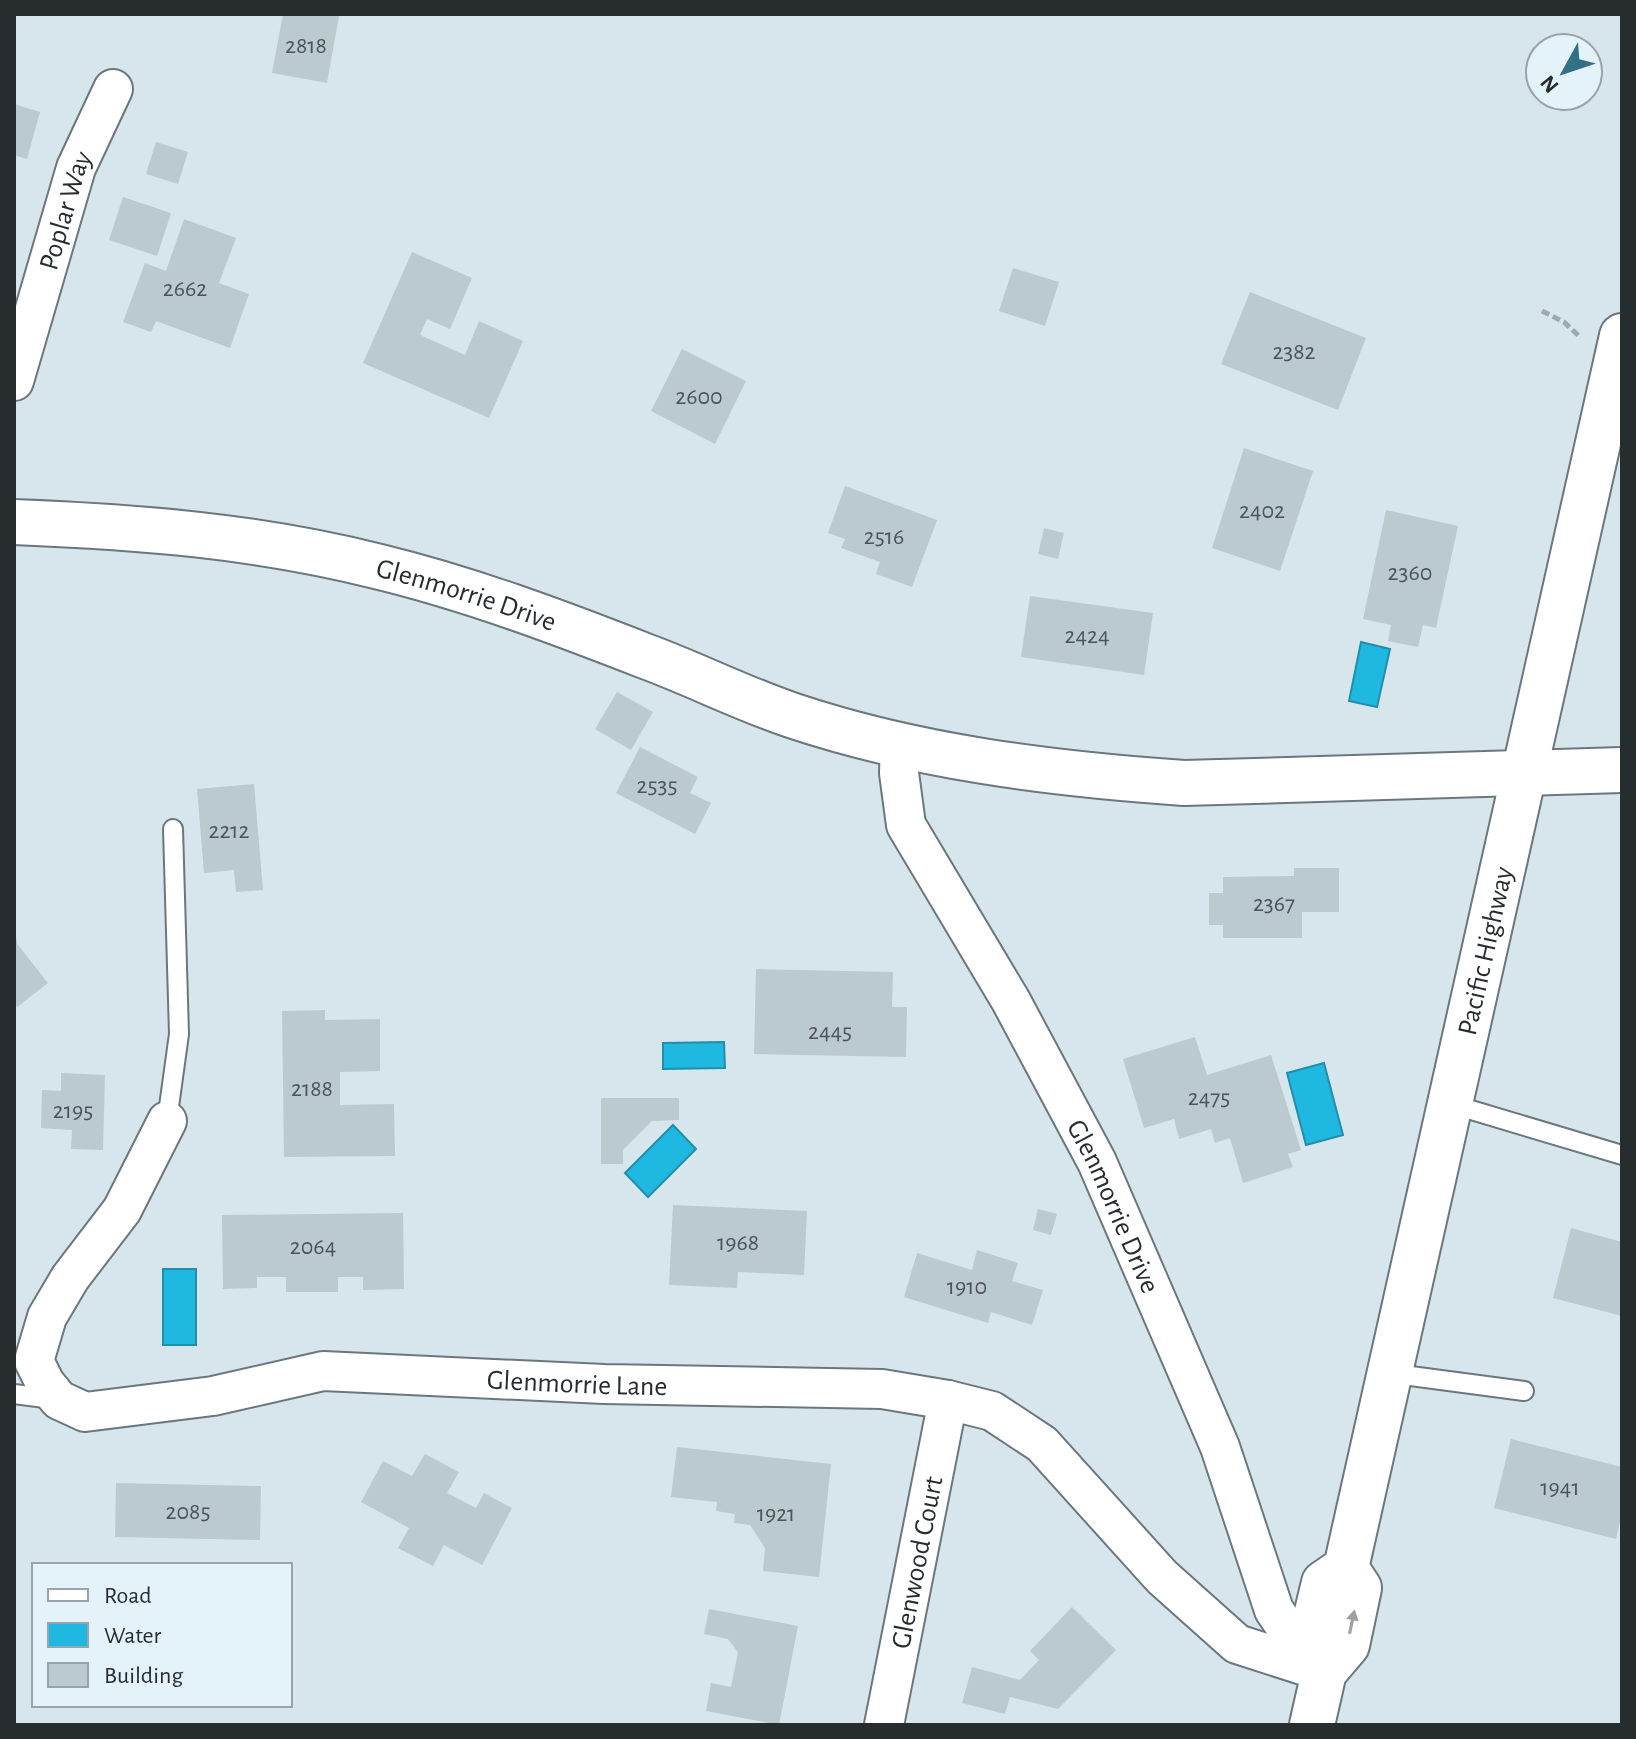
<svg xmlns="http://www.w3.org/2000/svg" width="1636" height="1739" font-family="'Alegreya Sans',sans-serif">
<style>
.water{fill:#1eb8e0;stroke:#218eab;stroke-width:2}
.building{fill:#bbcacf}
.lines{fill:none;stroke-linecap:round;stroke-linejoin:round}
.lane-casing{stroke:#6a777c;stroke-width:22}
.street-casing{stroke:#6a777c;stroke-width:42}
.secondary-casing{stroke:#6a777c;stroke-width:48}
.primary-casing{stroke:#6a777c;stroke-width:48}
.path{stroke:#9da9ae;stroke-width:5;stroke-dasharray:8 4;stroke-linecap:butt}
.lane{stroke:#fff;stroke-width:18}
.street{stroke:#fff;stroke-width:38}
.secondary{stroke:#fff;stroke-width:44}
.primary{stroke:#fff;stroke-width:44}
.oneway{fill:#9ea0a1}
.labels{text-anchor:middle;stroke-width:7;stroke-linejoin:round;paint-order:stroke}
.number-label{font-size:24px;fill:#4c5457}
.street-label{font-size:28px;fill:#272d2f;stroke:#e4f3f9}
</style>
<rect width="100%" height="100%" fill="#d7e6ec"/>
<g class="water">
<polygon points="1361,642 1390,649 1377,707 1349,701"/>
<polygon points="724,1042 725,1068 663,1069 663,1043"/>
<polygon points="1324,1063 1343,1135 1306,1145 1287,1073"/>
<polygon points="673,1125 696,1149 648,1197 625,1173"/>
<rect x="163" y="1269" width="33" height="76"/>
</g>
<g class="building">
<polygon points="283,14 339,16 327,83 272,73"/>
<polygon points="14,104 40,112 27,159 14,155"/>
<polygon points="156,142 188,152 178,184 146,174"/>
<polygon points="123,197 171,213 157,256 109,240"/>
<polygon points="184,219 236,238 219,283 249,294 230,348 156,321 151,332 123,322 145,263 166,271"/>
<polygon points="412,252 472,278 450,329 427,319 420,335 465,355 479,321 523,341 489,418 363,363"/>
<polygon points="1013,268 1059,282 1045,326 999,311"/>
<polygon points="1250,292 1366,338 1338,410 1221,364"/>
<polygon points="682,349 746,381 715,444 651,411"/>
<polygon points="1244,448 1313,471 1280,571 1212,548"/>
<polygon points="845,486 937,520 912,587 876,574 880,562 841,548 845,539 828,533"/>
<polygon points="1386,510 1458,526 1436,628 1423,625 1418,647 1388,641 1391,625 1363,619"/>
<polygon points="1044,528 1064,533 1058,559 1038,554"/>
<polygon points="1030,596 1153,613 1144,675 1021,657"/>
<polygon points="617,692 653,712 631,750 595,729"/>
<polygon points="640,747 698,777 690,793 711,803 695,834 616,793"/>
<polygon points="254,784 263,890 236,892 234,870 204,873 197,789"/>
<polygon points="1294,868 1339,868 1339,912 1302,912 1302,938 1223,938 1223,925 1209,925 1209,893 1223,893 1223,877 1294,876"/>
<polygon points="14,929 18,945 48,983 17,1007 14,1002"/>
<polygon points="756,969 893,972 892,1007 907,1007 906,1057 754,1054"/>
<polygon points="325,1010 325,1020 380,1019 380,1071 340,1072 340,1105 394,1104 395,1156 284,1157 282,1011"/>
<polygon points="1195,1037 1207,1075 1271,1055 1301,1150 1288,1154 1293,1167 1243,1183 1230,1138 1215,1143 1211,1129 1179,1139 1174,1119 1144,1128 1123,1059"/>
<polygon points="61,1073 105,1075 103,1150 71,1149 72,1130 41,1128 42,1090 61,1091"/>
<polygon points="601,1098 679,1098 679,1120 652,1121 623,1150 623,1164 601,1164"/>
<polygon points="673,1205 807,1211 804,1275 738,1272 737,1288 669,1285"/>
<polygon points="1038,1209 1057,1214 1051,1235 1033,1230"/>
<polygon points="403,1213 404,1289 363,1290 363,1277 338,1277 338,1292 286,1292 286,1277 257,1277 257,1288 223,1289 222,1215"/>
<polygon points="1571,1228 1622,1242 1622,1316 1553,1298"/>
<polygon points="977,1250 1018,1263 1012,1281 1043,1290 1032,1325 991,1312 988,1323 904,1297 917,1253 972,1270"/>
<polygon points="1511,1439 1622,1467 1622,1513 1616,1539 1494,1508"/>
<polygon points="677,1447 831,1464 819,1577 763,1571 765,1548 750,1525 734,1523 735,1514 716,1511 717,1502 671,1497"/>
<polygon points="425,1454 459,1472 447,1493 476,1508 484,1493 512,1508 482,1565 444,1545 433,1566 398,1548 409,1528 361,1502 383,1461 412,1476"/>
<polygon points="116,1483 261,1486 260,1540 115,1537"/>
<polygon points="1072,1607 1116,1650 1058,1709 1010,1697 1005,1714 962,1703 972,1667 1020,1680 1039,1660 1030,1651"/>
<polygon points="709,1609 798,1626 779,1725 706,1711 711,1683 731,1687 738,1652 728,1639 704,1634"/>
</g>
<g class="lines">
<defs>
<g id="lane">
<polyline points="1451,1104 1622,1155"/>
<polyline points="167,1121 179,1034 173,829"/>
<polyline points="1388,1373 1524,1391"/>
<polyline points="14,1394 53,1399"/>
</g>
<g id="street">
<path id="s1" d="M 14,381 L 76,168 L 113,89"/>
<path id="s2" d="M 900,746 L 899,773 L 906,825 L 1011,1001 L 1097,1162 L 1220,1447 L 1274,1610 L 1291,1635 L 1322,1669"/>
<path id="s3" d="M 167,1121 L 122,1210 L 70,1278 L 47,1317 L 34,1361 L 45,1383 L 59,1400 L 85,1412 L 213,1396 L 323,1371 L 604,1384 L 882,1389 L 948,1400 L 992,1411 L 1042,1444 L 1162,1577 L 1237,1644 L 1324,1672"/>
<path id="s4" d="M 884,1725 L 948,1400"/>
</g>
<g id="secondary">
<path id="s5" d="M 14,522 C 138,527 259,536 380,567 C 470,589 558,622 645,656 C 694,674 741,698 791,715 C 916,757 1052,774 1184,783 L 1622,770"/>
</g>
<g id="primary">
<path id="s6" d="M 1324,1672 L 1311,1637 L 1324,1583 L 1346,1568 L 1622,336"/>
<polyline points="1312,1725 1324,1672 1347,1645 1359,1588 1346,1568"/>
</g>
</defs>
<use href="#lane" class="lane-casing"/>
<use href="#street" class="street-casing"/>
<use href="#secondary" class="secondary-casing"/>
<use href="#primary" class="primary-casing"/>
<polyline class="path" points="1542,311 1564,322 1580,337"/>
<use href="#lane" class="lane"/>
<use href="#street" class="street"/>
<use href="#secondary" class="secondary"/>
<use href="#primary" class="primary"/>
</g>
<defs><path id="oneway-solid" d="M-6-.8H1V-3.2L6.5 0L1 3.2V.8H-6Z" transform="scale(2)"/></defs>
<use class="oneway" href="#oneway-solid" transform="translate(1352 1622) rotate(-78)"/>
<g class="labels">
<g class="number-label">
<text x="306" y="53">2818</text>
<text x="185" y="296">2662</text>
<text x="1294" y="359">2382</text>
<text x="699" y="404">2600</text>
<text x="1262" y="518">2402</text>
<text x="884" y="544">2516</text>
<text x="1410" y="580">2360</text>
<text x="1087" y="643">2424</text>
<text x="657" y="793">2535</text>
<text x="229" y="838">2212</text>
<text x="1274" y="911">2367</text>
<text x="830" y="1039">2445</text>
<text x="312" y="1096">2188</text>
<text x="1209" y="1105">2475</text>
<text x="73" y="1118">2195</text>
<text x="738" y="1250">1968</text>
<text x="313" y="1254">2064</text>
<text x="967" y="1294">1910</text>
<text x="1560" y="1495">1941</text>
<text x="188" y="1519">2085</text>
<text x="776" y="1521">1921</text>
</g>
<g class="street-label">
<text dy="10" stroke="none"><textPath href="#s1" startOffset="178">Poplar Way</textPath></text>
<text dy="10" stroke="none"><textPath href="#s5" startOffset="460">Glenmorrie Drive</textPath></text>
<text dy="10" stroke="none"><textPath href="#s6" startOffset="752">Pacific Highway</textPath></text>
<text dy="10" stroke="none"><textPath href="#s2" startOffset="514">Glenmorrie Drive</textPath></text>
<text dy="10" stroke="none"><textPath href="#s3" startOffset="848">Glenmorrie Lane</textPath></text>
<text dy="10" stroke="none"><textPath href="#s4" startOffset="166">Glenwood Court</textPath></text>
</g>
</g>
<rect width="1636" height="1739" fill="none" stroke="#272d2f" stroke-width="32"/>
<rect x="32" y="1563" width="260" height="144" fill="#e4f3f9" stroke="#98a4a8" stroke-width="2"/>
<rect x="48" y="1589" width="40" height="12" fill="#ffffff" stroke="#98a4a8" stroke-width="2"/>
<text x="104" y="1603" font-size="24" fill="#272d2f">Road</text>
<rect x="48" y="1623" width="40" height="24" fill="#1eb8e0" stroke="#98a4a8" stroke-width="2"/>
<text x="104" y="1643" font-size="24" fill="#272d2f">Water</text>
<rect x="48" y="1663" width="40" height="24" fill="#bbcacf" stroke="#98a4a8" stroke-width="2"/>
<text x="104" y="1683" font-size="24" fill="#272d2f">Building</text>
<g transform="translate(1564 72) rotate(230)"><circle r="38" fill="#e4f3f9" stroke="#98a4a8" stroke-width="2"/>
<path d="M0-6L14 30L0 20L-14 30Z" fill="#317085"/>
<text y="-12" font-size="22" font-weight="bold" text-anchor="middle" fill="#272d2f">N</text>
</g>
</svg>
